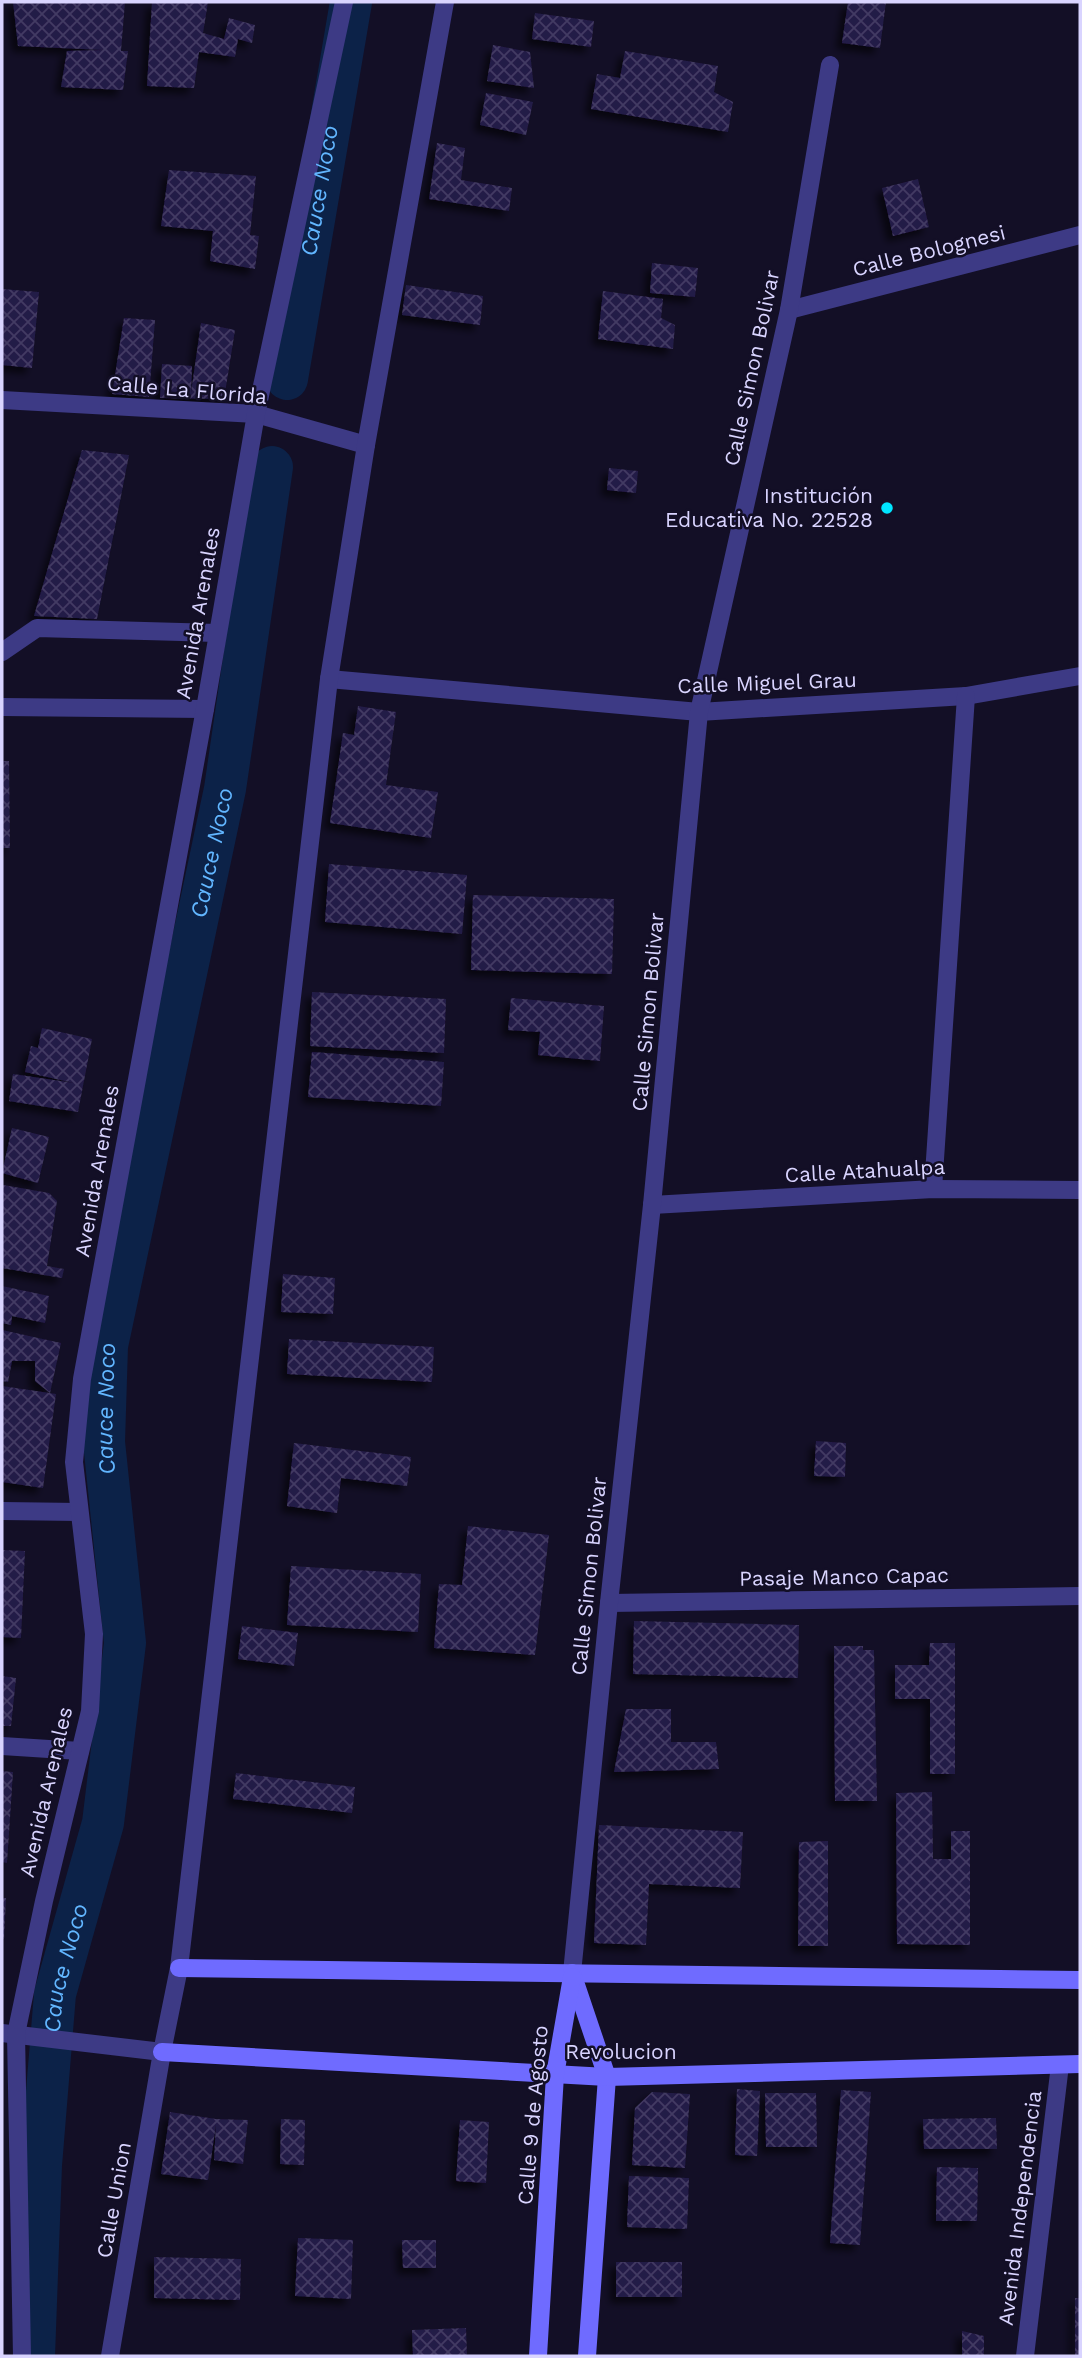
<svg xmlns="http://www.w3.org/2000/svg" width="1082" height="2358" font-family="'Work Sans',sans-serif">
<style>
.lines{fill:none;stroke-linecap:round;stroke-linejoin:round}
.canal{stroke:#0c2248;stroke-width:42}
.building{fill:url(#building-cross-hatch);filter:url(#shadow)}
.street{stroke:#3d3a85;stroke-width:18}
.secondary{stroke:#6f6bff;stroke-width:18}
.poi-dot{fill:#00e5ff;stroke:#130f26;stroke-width:2.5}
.labels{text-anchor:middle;stroke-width:5;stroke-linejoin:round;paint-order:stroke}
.street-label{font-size:21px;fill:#d9d4ff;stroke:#130f26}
.poi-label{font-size:21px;fill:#d9d4ff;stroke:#130f26;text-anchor:end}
.water-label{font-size:23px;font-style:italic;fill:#62b6ff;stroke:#130f26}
</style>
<defs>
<pattern id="building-cross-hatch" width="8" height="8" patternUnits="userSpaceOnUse" patternTransform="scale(1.75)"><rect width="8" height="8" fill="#241b47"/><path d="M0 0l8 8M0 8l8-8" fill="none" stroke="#433b63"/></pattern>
<filter id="shadow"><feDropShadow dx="-6" dy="6" stdDeviation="3.5" flood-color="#0009"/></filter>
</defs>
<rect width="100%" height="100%" fill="#130f26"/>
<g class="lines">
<g class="canal">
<path id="s1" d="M 287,379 L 351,2"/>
<path id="s2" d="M 34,2356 L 41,2165 L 55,1994 L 103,1823 L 125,1643 L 104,1442 L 107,1346 L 225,789 L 272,467"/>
</g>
</g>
<g class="building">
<polygon points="13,2 125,2 121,51 128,51 123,90 61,87 67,51 103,50 18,46"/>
<polygon points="152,2 208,2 203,33 224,39 229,18 255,25 252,43 238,39 235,57 199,52 194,88 147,86"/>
<polygon points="848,2 886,2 880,48 842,43"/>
<polygon points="535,13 594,21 591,47 532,39"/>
<polygon points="493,45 530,52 534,88 487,81"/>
<polygon points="625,51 718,66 714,92 733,102 728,132 591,109 597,74 620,78"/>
<polygon points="486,93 533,102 526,135 480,125"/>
<polygon points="437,143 465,148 461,180 512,188 509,211 429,199"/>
<polygon points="169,170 256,176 250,235 259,236 255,269 210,261 213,231 161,226"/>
<polygon points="918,179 929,227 893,236 882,188"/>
<polygon points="652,263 698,268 695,297 650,293"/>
<polygon points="406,285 483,296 480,325 402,315"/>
<polygon points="2,289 39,292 32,368 2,365"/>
<polygon points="603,291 663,299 661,318 675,325 673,349 598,339"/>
<polygon points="124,318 155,320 149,397 112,394"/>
<polygon points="201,323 235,330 224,399 160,398 162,364 192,366 191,393"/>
<polygon points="82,450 129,455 97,619 34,616"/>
<polygon points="609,468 638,471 636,493 607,490"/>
<polygon points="358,706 396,712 386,785 438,792 431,838 330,823 343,733 354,735"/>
<polygon points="2,761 9,761 10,848 2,848"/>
<polygon points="329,864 467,875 462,934 325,922"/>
<polygon points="473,895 614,899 612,974 471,970"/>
<polygon points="312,992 446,999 444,1053 310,1046"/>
<polygon points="511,998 604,1006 600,1061 538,1055 540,1032 508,1030"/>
<polygon points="42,1028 92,1039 78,1112 9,1101 13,1074 74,1083 25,1072 31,1046 38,1048"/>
<polygon points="312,1052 444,1062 441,1106 308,1097"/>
<polygon points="12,1128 49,1137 38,1183 2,1173"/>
<polygon points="3,1185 49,1193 57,1201 47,1266 64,1269 62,1278 2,1268"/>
<polygon points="283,1274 335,1278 333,1314 281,1312"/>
<polygon points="2,1286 49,1296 45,1323 12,1316 11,1325 2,1323"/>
<polygon points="2,1330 61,1343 50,1393 35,1381 35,1361 12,1361 8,1382 2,1381"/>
<polygon points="289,1339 434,1347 432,1382 287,1374"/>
<polygon points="2,1386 56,1394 43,1488 2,1482"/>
<polygon points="816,1441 846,1443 845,1477 814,1476"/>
<polygon points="294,1443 411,1457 407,1486 341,1478 337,1513 287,1506"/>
<polygon points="468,1526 549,1535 535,1655 434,1648 439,1584 462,1585"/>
<polygon points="2,1550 25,1551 21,1638 2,1637"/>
<polygon points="291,1566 421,1574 418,1632 287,1625"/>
<polygon points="634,1621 799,1625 798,1678 633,1674"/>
<polygon points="242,1626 298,1633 294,1666 238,1659"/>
<polygon points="930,1643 955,1643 955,1774 930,1774 930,1699 895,1699 895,1665 929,1665"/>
<polygon points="834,1646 863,1646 863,1650 874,1650 877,1801 835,1801"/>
<polygon points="2,1676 16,1678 11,1726 2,1726"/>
<polygon points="626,1709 671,1709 671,1742 716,1742 719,1769 614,1772"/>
<polygon points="2,1771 13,1772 7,1863 2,1862"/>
<polygon points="236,1773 355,1787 352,1813 233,1799"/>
<polygon points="932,1792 933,1859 951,1859 951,1831 970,1831 970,1945 897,1944 896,1793"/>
<polygon points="599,1825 743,1832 740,1888 649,1884 646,1945 594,1943"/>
<polygon points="828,1841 828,1946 798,1946 799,1842"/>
<polygon points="2,1898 6,1898 4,1939 2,1939"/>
<polygon points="737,2089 760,2091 757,2156 735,2155"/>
<polygon points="841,2090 871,2092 860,2245 830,2243"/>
<polygon points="652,2092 690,2094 685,2168 632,2165 635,2108"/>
<polygon points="765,2093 816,2093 817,2147 766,2147"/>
<polygon points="170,2112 216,2119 248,2120 243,2164 214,2160 216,2124 208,2180 161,2174"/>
<polygon points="996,2118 997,2149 924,2149 923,2119"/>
<polygon points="281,2119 305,2120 304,2165 280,2164"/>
<polygon points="460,2120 489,2122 486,2183 456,2181"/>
<polygon points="937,2167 978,2168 977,2221 936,2221"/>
<polygon points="629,2176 689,2178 687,2229 627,2227"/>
<polygon points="298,2238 353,2240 351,2299 295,2296"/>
<polygon points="402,2240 436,2240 436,2268 403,2268"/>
<polygon points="154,2257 241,2259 240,2300 154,2298"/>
<rect x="616" y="2262" width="66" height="35"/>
<rect x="1075" y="2298" width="5" height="57"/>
<polygon points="466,2328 467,2356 413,2356 412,2330"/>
<polygon points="962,2331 984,2336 984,2356 962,2356"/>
</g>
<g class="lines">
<g class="street">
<polyline points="789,310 1080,235"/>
<polyline points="2,400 256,414 366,445"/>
<polyline points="2,652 37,628 217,633"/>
<polyline points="329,679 699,712 966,696 1080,676"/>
<polyline points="2,707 205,709"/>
<polyline points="933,1189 966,696"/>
<polyline points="652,1205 933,1189 1080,1190"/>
<polyline points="2,1511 79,1512"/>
<polyline points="609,1603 1080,1596"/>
<polyline points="2,1746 80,1751"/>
<polyline points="572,1973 609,1603 652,1205 699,712 789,310 830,65"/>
<polyline points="2,2033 162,2052"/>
<polyline points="22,2356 16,2034 44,1901 90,1711 94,1634 74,1462 82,1379 205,709 256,414 344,2"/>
<polyline points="110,2356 162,2052 179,1968 329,679 366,445 445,2"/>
<polyline points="1025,2356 1060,2065"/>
</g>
<g class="secondary">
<polyline points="179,1968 1080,1980"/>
<polyline points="572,1973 607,2077 587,2356"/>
<polyline points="162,2052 607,2077 1080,2064"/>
<polyline points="538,2356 555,2075 572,1977"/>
</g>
</g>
<circle class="poi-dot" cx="887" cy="508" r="7"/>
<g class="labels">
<g class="street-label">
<text transform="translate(929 251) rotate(-14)" y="7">Calle Bolognesi</text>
<text transform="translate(752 368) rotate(-78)" y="7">Calle Simon Bolivar</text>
<text transform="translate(187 390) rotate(5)" y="7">Calle La Florida</text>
<text transform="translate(198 613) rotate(-80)" y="7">Avenida Arenales</text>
<text transform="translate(767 683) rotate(-2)" y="7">Calle Miguel Grau</text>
<text transform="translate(648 1012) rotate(-85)" y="7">Calle Simon Bolivar</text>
<text transform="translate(97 1171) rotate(-80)" y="7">Avenida Arenales</text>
<text transform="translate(865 1171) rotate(-3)" y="7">Calle Atahualpa</text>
<text transform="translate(589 1576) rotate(-84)" y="7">Calle Simon Bolivar</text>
<text transform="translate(844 1577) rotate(-1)" y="7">Pasaje Manco Capac</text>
<text transform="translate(46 1792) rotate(-77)" y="7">Avenida Arenales</text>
<text x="621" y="2059">Revolucion</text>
<text transform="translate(533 2115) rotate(-85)" y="7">Calle 9 de Agosto</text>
<text transform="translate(114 2200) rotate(-80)" y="7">Calle Union</text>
<text transform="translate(1020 2208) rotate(-83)" y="7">Avenida Independencia</text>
</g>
<g class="poi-label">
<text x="873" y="503">Institución<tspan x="873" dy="24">Educativa No. 22528</tspan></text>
</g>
<g class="water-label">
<text dy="8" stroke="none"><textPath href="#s1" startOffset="191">Cauce Noco</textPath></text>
<text dy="8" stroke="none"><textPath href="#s2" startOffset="1524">Cauce Noco</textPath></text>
<text dy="8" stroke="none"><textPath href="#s2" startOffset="957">Cauce Noco</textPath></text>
<text dy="8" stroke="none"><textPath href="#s2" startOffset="390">Cauce Noco</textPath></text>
</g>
</g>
<rect width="1082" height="2358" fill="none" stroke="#d9d4ff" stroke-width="7"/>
</svg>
